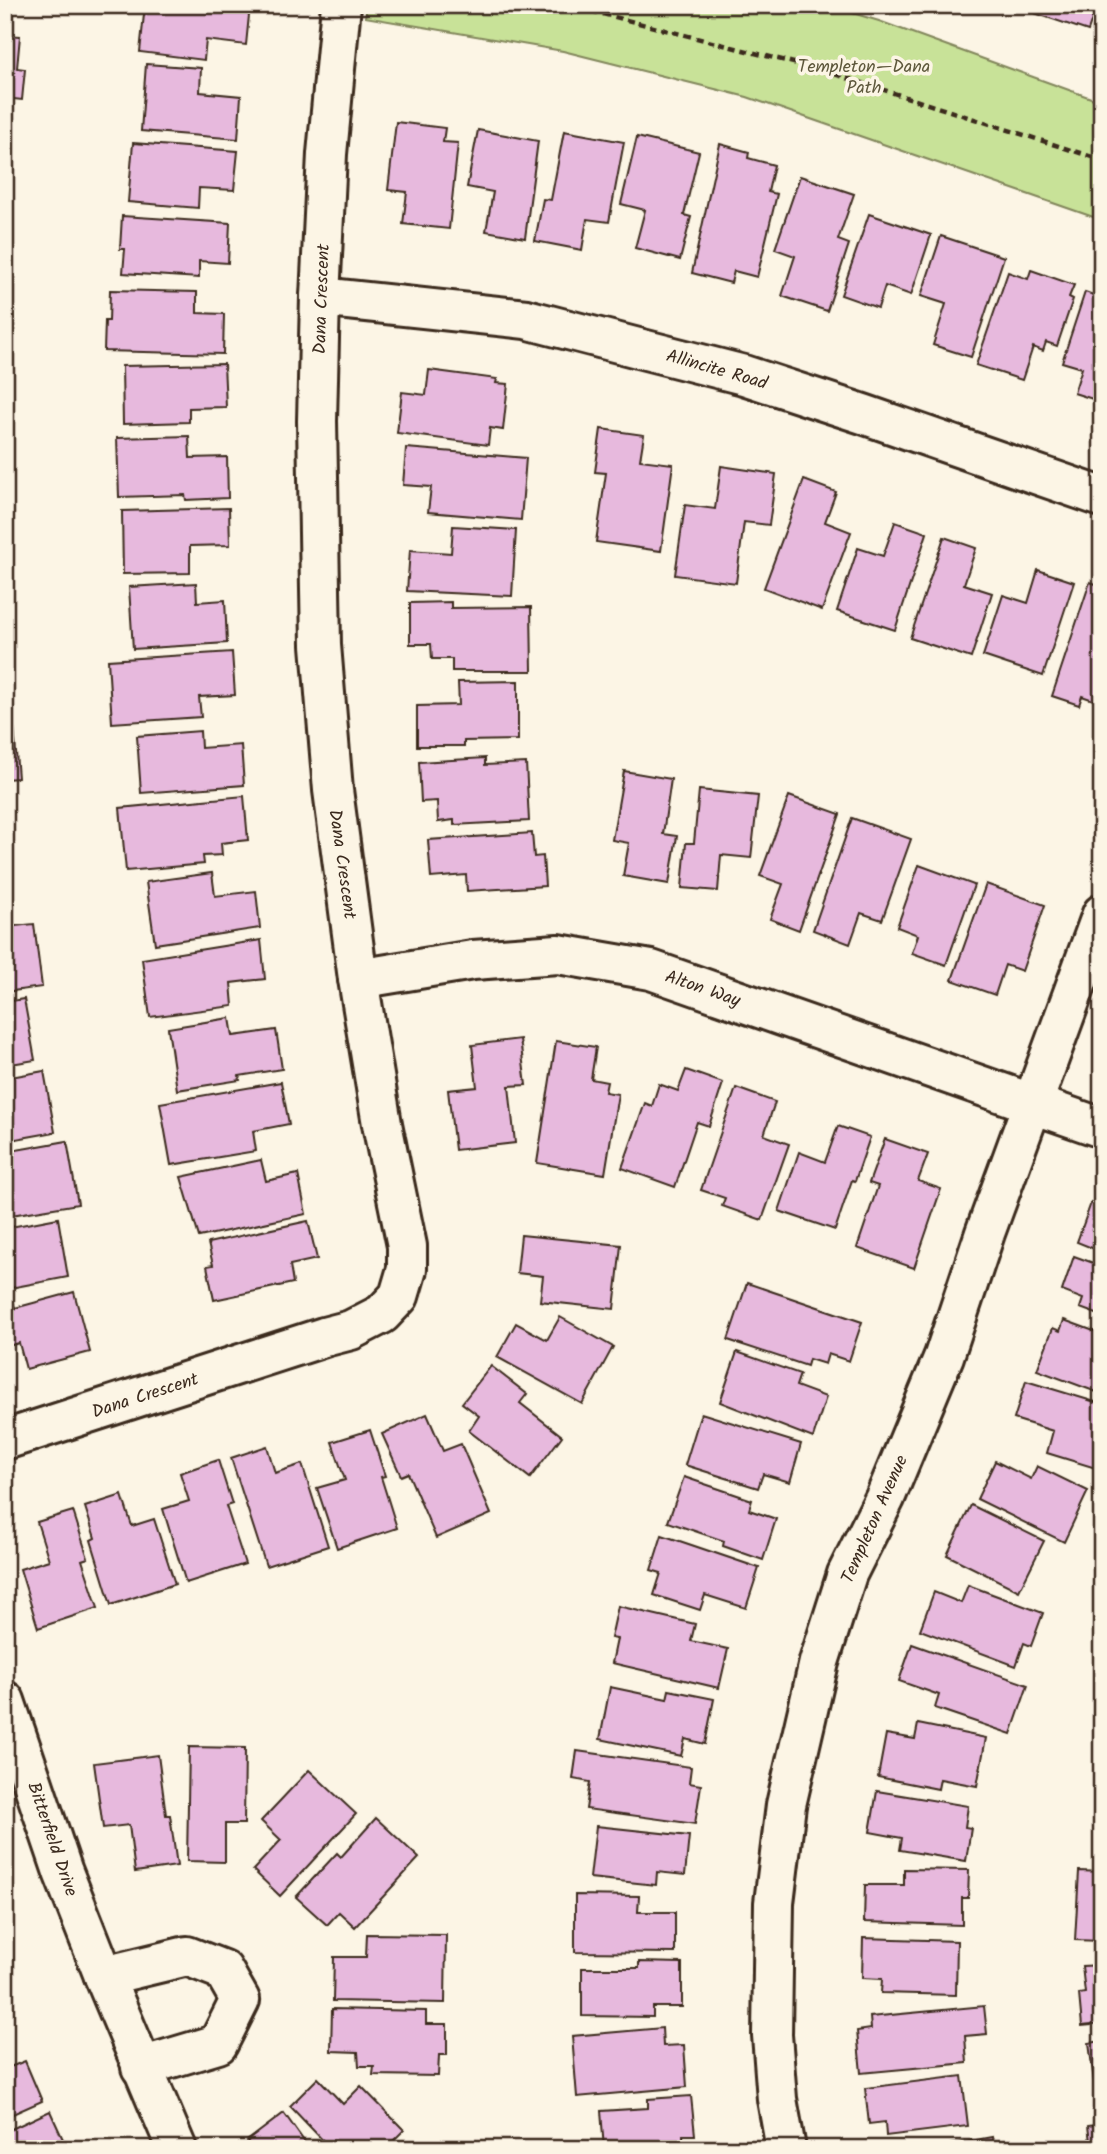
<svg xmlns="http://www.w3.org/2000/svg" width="1107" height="2154" font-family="Kalam,sans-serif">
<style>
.green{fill:#c8e298;stroke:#82865b;stroke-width:2}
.building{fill:#e7b9dd;stroke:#3b2a1e;stroke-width:2}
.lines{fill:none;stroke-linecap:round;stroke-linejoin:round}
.minor-casing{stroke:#3b2a1e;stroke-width:44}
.path{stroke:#3b2a1e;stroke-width:4.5;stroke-dasharray:7 5;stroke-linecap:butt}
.minor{stroke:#fcf5e5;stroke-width:38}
.labels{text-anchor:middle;stroke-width:7;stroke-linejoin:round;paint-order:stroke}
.park-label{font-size:18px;fill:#5e583c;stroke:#fcf5e5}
.street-label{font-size:18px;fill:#3b2a1e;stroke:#fcf5e5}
</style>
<rect width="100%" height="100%" fill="#fcf5e5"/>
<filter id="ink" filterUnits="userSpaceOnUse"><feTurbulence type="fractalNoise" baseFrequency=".0143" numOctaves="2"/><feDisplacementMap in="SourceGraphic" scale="14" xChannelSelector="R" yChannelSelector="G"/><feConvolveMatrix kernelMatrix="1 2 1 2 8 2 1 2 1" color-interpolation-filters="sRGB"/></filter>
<g filter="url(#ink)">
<polygon class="green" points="367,5 826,5 879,21 1102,102 1102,220 747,97 563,51 365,17"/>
<g class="building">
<polygon points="145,5 250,5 246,45 206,40 204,60 140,52"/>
<polygon points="1037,5 1097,5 1088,31 1034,13"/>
<polygon points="5,35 20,36 17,68 25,69 22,100 5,98"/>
<polygon points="146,64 201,68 200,92 241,96 238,139 141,131"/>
<polygon points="396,122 445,128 443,142 458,143 449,229 403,224 407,192 388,190"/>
<polygon points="478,130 538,141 525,238 486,231 493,192 467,187"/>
<polygon points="564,131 624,142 609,222 587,219 582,250 535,241 543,199 551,200"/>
<polygon points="637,137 699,152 684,215 691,217 680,260 635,248 645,210 621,204"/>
<polygon points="133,143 238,151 234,190 199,188 198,208 128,202"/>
<polygon points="720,144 749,152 748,158 774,165 768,192 777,194 757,277 734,271 731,283 692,273"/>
<polygon points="800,176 854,194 838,240 849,244 827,311 782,296 795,256 775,249"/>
<polygon points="869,214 931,235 911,295 885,286 878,308 841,295"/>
<polygon points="122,216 230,223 228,263 199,261 199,278 123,273 125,249 120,249"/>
<polygon points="941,236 1004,257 971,357 933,345 946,304 921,296"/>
<polygon points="1031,270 1074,285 1069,297 1073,299 1057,346 1046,342 1043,351 1033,347 1022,380 976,365 1008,272 1028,279"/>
<polygon points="110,290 197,292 197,313 224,314 223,354 104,351 105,321 109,321"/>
<polygon points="1085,292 1102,298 1102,402 1074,393 1082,368 1062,362"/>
<polygon points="224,364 226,407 189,408 189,422 123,424 122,366"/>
<polygon points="429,370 497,379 496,383 508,384 503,430 490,428 488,445 397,433 402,392 426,395"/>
<polygon points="601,429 644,435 640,460 673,464 661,551 596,542 606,473 595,472"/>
<polygon points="189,436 190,458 227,457 228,498 186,500 185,495 119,497 117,438"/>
<polygon points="406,448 526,458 521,520 428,512 431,487 403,485"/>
<polygon points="721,466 776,474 769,525 744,522 736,583 675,575 685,505 715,509"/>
<polygon points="804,480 836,492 825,522 851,532 822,610 764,588"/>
<polygon points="229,508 230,545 190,546 190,573 123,574 122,511"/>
<polygon points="895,522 927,533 895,630 837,611 858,548 883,556"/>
<polygon points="453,526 516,530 512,596 407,591 410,550 451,553"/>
<polygon points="944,537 976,548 964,584 992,593 971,658 910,638"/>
<polygon points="1038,570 1074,582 1043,676 983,656 1003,595 1028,603"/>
<polygon points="1090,582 1102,586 1102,703 1082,696 1079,705 1052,696"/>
<polygon points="196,583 197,602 225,600 227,643 133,649 129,587"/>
<polygon points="451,602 451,608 531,607 532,671 452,671 452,659 432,659 431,644 410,644 410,603"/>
<polygon points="232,652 235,695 199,697 201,717 112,723 108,660"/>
<polygon points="518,681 518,740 464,741 464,746 417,746 417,706 459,705 458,682"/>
<polygon points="13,714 18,778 5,779 5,715"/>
<polygon points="200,731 201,748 241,745 244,785 141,793 137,736"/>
<polygon points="485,758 485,765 526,763 529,821 454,825 454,820 438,822 437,801 421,802 419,762"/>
<polygon points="624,771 671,779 663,834 677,836 669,884 623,876 629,843 612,840"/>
<polygon points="699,790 758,796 751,858 721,855 718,891 682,888 686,843 694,843"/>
<polygon points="244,796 248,840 221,843 222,855 203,856 204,864 126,871 120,808"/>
<polygon points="789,796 840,814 799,930 770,919 783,884 760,876"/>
<polygon points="852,818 911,839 882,920 861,913 850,944 813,930"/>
<polygon points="532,833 534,857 543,856 545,886 467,891 466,875 431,878 428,840"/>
<polygon points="919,865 974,885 946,965 912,953 918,935 897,927"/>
<polygon points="212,873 215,896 256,891 260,928 155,944 146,882"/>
<polygon points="986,884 1045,905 1022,971 1005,965 995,995 952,980"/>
<polygon points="34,924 42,987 5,992 5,927"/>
<polygon points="261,940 265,979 231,983 233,1006 150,1017 142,959"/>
<polygon points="24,999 35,1060 5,1065 5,1002"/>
<polygon points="230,1018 233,1036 276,1030 282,1069 239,1076 240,1080 177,1090 168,1028"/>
<polygon points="520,1039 526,1085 509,1086 515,1143 455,1150 448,1090 477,1087 472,1045"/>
<polygon points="556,1041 596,1047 591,1079 607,1082 605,1092 618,1094 605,1174 537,1163"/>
<polygon points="686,1070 723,1083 709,1126 697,1122 675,1187 622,1168 645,1103 652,1106 659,1084 678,1091"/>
<polygon points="44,1071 55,1132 5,1141 5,1078"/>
<polygon points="281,1082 289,1124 253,1131 256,1151 171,1165 160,1103"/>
<polygon points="736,1088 775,1102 764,1135 789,1144 762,1220 722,1206 725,1198 701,1190"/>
<polygon points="838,1126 870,1137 855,1181 852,1180 835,1230 779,1211 799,1152 825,1162"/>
<polygon points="885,1139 928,1154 918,1181 941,1189 914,1268 857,1248 878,1186 869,1183"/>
<polygon points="67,1141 78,1204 5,1216 5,1152"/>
<polygon points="261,1160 266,1181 298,1174 306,1214 199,1237 181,1177"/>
<polygon points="1091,1203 1102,1207 1102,1252 1077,1242"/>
<polygon points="58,1218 68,1277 5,1289 5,1228"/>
<polygon points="308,1221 317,1259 290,1265 293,1283 214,1300 207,1266 213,1265 208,1243"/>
<polygon points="521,1235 621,1245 614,1309 540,1301 543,1276 517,1273"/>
<polygon points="1074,1256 1096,1264 1098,1259 1102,1260 1102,1316 1080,1308 1083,1299 1062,1291"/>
<polygon points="747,1283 862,1322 849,1361 828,1354 825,1364 809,1359 807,1366 728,1340"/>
<polygon points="74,1292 90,1352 26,1369 19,1343 5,1347 5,1304 13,1302 15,1308"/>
<polygon points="560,1317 613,1347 582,1404 497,1357 516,1323 547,1340"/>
<polygon points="1064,1320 1102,1334 1102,1394 1037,1370 1053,1328 1060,1331"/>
<polygon points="737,1352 800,1374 796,1386 826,1397 813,1438 720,1402"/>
<polygon points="491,1366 527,1394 520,1403 562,1436 530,1478 469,1431 479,1416 462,1403"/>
<polygon points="1026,1381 1102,1404 1102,1470 1047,1453 1053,1431 1014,1419"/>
<polygon points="701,1413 801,1444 790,1482 763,1474 758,1488 685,1465"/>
<polygon points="427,1414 443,1451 461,1444 491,1514 436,1538 408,1473 401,1476 382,1434"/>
<polygon points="370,1430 385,1476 381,1477 397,1528 337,1548 317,1488 345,1480 332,1442"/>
<polygon points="267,1446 275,1473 302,1464 328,1546 266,1566 231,1458"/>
<polygon points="218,1460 232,1504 226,1506 245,1564 186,1583 163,1509 189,1501 180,1473"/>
<polygon points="995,1461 1031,1479 1037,1466 1088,1491 1064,1542 977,1499"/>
<polygon points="684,1477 752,1500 749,1510 776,1519 763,1560 723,1546 724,1541 668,1522"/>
<polygon points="122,1495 132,1526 154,1519 175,1584 111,1605 91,1540 95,1538 85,1507"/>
<polygon points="971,1505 1044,1541 1019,1591 947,1555"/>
<polygon points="73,1511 88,1558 82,1560 98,1608 38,1628 20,1569 49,1560 37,1522"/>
<polygon points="662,1535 759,1568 746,1608 705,1595 700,1610 654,1595 661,1573 651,1570"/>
<polygon points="968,1585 1043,1613 1031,1646 1024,1643 1016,1666 920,1630 934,1592 961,1603"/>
<polygon points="618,1606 695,1624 691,1641 728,1649 719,1688 612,1663 617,1639 611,1638"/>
<polygon points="912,1644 1028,1685 1011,1734 935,1708 939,1695 899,1681"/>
<polygon points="610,1687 667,1699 669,1690 714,1699 705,1744 685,1739 681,1756 600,1739"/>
<polygon points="918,1724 986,1738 977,1786 940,1779 938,1789 878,1777 886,1734 915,1739"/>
<polygon points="189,1747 245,1748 244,1824 225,1824 225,1862 187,1861"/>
<polygon points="577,1751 691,1767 689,1783 701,1785 695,1824 586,1809 590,1782 573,1779"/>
<polygon points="158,1755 166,1815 170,1815 177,1866 135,1872 129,1825 103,1828 94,1763"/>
<polygon points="309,1770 356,1814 280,1896 253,1870 281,1840 261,1821"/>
<polygon points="877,1791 968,1806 965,1827 971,1828 966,1861 900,1850 902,1838 870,1832"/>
<polygon points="376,1818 419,1858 355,1927 339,1912 327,1925 296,1897 337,1853 341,1857"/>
<polygon points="596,1826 689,1836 685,1875 657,1872 656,1885 590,1878"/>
<polygon points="904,1869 969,1870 968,1898 962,1898 962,1925 864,1922 865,1885 904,1885"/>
<polygon points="1079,1871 1102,1872 1102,1941 1075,1940"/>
<polygon points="575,1895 639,1896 638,1912 675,1912 675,1953 575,1952"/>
<polygon points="367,1934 446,1935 445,2003 333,2001 334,1957 366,1957"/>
<polygon points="863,1938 957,1941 956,1995 881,1993 882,1979 862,1978"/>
<polygon points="639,1962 682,1963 682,2007 653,2007 653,2017 582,2016 582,1968 639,1968"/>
<polygon points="1102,1965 1102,2024 1082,2026 1079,1994 1085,1993 1082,1966"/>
<polygon points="984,2006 987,2034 965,2036 967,2063 861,2073 857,2031 871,2029 870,2017"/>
<polygon points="332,2009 426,2011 426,2024 447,2024 447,2055 439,2055 438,2076 373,2075 374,2066 359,2066 358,2052 331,2051"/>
<polygon points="662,2028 663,2046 684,2045 687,2087 577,2097 572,2036"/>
<polygon points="1102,2041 1102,2105 1097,2105 1089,2043"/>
<polygon points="25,2061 42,2101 6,2117 5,2069"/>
<polygon points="962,2076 968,2126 886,2136 885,2122 869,2124 865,2088"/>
<polygon points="318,2078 343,2104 361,2086 404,2130 385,2149 331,2149 290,2106"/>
<polygon points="691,2096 695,2135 683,2135 684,2149 604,2149 601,2111 648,2108 648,2099"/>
<polygon points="50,2111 67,2148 5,2149 5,2132"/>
<polygon points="284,2113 306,2144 299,2149 253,2149 247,2141"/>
<polygon points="1102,2124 1102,2149 1091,2149 1088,2126"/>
<polygon points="992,2137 994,2149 928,2149"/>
</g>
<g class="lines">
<defs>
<g id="minor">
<polyline points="320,297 526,319 638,348 744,375 863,414 1102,497"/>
<polyline points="358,979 473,960 558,954 651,970 1102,1128"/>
<polyline points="5,1440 324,1337 351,1330 382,1314 399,1296 407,1269 407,1246 382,1124 358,979 333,790 321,645 317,421 320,297 327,154 341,5"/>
<polyline points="5,1701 63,1872 104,1976 177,2149"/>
<polyline points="104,1976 187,1956 223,1970 240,2000 218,2044 141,2067"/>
<polyline points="786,2149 777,2099 772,2035 774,1903 786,1805 819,1662 847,1574 885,1498 944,1356 985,1233 1102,914"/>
</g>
</defs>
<use href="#minor" class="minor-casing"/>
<polyline class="path" points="568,5 825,71 1102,160"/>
<use href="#minor" class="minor"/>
</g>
</g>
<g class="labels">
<g class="park-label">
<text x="864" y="72">Templeton—Dana<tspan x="864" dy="21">Path</tspan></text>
</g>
<g class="street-label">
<text transform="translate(321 299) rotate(-88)" y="6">Dana Crescent</text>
<text transform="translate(717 369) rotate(16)" y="6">Allincite Road</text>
<text transform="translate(343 864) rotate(82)" y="6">Dana Crescent</text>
<text transform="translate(703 988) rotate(19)" y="6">Alton Way</text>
<text transform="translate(145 1395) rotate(-18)" y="6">Dana Crescent</text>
<text transform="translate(874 1519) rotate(-66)" y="6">Templeton Avenue</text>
<text transform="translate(53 1839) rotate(71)" y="6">Bitterfield Drive</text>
</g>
</g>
<rect width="1107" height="2154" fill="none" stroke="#fcf5e5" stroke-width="28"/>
<rect x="14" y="14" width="1079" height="2126" fill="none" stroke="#3b2a1e" stroke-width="2.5" filter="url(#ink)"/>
</svg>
